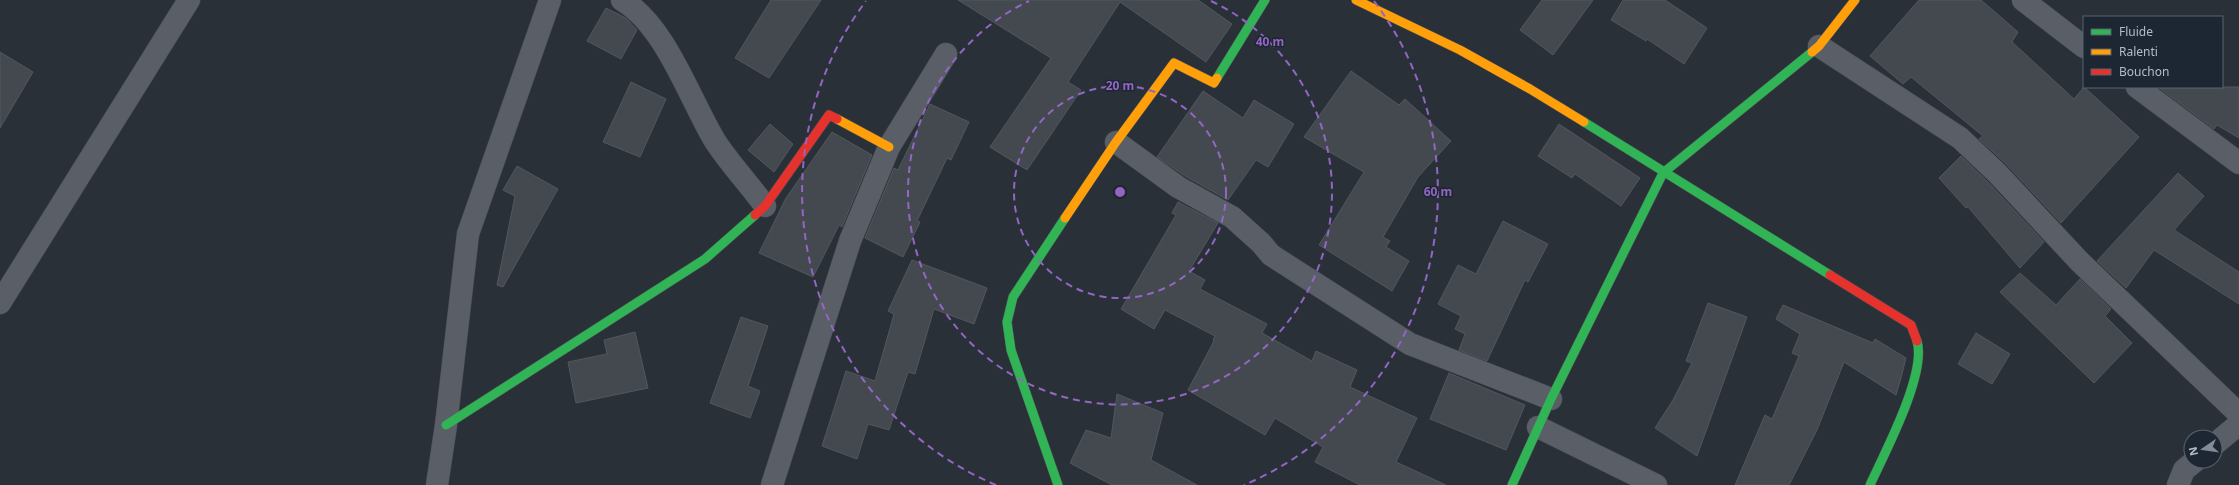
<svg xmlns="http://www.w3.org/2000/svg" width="2239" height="485" font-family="'Noto Sans',sans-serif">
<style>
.building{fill:#444950;stroke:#52575f}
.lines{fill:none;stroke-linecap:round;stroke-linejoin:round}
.street-casing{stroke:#484c53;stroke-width:23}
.fast-casing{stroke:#484c53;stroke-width:10}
.slow-casing{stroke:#484c53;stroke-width:10}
.jam-casing{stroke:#484c53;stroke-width:10}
.street{stroke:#5a5e66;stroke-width:22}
.fast{stroke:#30b455;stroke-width:9}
.slow{stroke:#ff9f0a;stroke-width:9}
.jam{stroke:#e5322d;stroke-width:9}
.ring{fill:none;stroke:#9266c3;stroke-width:2;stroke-dasharray:7 5}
.centre{fill:#9266c3;stroke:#1d2633;stroke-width:2}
.ring-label{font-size:12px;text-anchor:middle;font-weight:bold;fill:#9266c3;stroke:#1d2633;stroke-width:3;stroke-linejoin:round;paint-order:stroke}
</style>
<rect width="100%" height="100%" fill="#2a3038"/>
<g class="building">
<polygon points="771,0 821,0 769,78 735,58"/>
<polygon points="958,0 1198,0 1232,24 1206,62 1120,2 1068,82 1081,90 1027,170 990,147 1051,58"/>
<polygon points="1542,0 1593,0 1553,55 1520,30"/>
<polygon points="1623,0 1665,0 1707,28 1684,64 1647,39 1646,41 1611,20"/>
<polygon points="1919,0 1981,0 2018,32 2012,42 2074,99 2084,87 2139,137 2061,223 2006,164 1979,139 1983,136 1911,77 1903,84 1870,56"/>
<polygon points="606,8 626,18 637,30 621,59 587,41"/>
<polygon points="0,52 33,72 0,128"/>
<polygon points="1351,71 1399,105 1405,99 1451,141 1418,177 1383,237 1390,241 1386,247 1409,261 1392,291 1319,245 1364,172 1304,137"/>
<polygon points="631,82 666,99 640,157 603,142"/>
<polygon points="2158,87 2239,87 2239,138 2217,125 2214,129"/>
<polygon points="1203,91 1243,118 1254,100 1294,124 1268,167 1256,160 1228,200 1185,176 1157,157"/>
<polygon points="930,104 969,122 951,160 947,158 917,221 920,222 903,257 865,238 894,168 898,170"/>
<polygon points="770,124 793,144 774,172 748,150"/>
<polygon points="1559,124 1640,178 1621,206 1575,174 1572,178 1538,156"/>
<polygon points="832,132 872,155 842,227 839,225 813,277 759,253 786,198"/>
<polygon points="1961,156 1988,182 2044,242 2020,268 1968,207 1966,208 1939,178"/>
<polygon points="517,166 558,189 503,287 497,285 515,196 503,190"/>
<polygon points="2178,173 2204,196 2174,230 2239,272 2239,304 2154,250 2126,288 2097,261"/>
<polygon points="1178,202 1218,223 1189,271 1205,280 1200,289 1267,324 1262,333 1312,361 1316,351 1357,370 1350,387 1417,418 1396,462 1446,485 1360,485 1315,462 1323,447 1275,418 1265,435 1188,390 1214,341 1213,340 1215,336 1165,310 1154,329 1121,309 1176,215 1172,213"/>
<polygon points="1503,221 1548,244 1528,282 1525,280 1487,361 1459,350 1465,334 1455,329 1461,316 1438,304 1458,265 1476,274"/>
<polygon points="912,260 987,288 974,324 934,309 915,374 908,372 889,430 868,424 857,459 822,446 846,371 875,381 894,314 888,311"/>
<polygon points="2020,273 2056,305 2080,279 2111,309 2105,316 2132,343 2094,383 2000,292"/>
<polygon points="1708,303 1747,317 1697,456 1655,428 1673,400 1692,363 1686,361"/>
<polygon points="1783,305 1873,343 1875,339 1906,358 1901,378 1896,395 1844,362 1817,430 1789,485 1735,485 1765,415 1772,419 1799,356 1792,353 1800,334 1776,319"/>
<polygon points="741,317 768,326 748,386 760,391 750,418 710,403"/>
<polygon points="635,332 648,388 576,403 568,362 607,354 604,340"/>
<polygon points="1976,333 2010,354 1992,384 1958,364"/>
<polygon points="1449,373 1525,405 1506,450 1430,419"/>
<polygon points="1117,394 1163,413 1151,460 1197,485 1112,485 1070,463 1086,430 1111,438"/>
</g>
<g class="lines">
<defs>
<g id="street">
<path d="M 622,0 C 666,26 689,98 715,141 C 730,164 749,184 765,206"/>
<polyline points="2023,0 2084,47"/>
<polyline points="1819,46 1960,138 1997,173 2080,262 2239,414"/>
<polyline points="2137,87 2239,163"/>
<polyline points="1116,142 1178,187 1232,217 1261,243 1271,255 1410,344 1551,399"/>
<polyline points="0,303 189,0"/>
<polyline points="1538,427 1656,485"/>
<polyline points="2215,444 2239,424"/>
<polyline points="437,485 446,425 468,234 550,0"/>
<polyline points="772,485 850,241 889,147 946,54"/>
<polyline points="2178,485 2184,470 2195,461"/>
</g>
<g id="fast">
<polyline points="1217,78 1265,0"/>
<polyline points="1584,122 1830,275"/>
<polyline points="446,425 705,259 755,215"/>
<polyline points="1058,485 1011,350 1007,322 1013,297 1065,218"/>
<polyline points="1512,485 1551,399 1663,173 1812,52"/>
<path d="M 1870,485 C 1884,454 1927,374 1917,341"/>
</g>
<g id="slow">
<polyline points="1356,0 1460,50 1530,89 1584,122"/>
<polyline points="1812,52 1819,46 1855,0"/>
<polyline points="837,119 889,147"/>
<polyline points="1065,218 1116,142 1174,63 1214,83 1217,78"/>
</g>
<g id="jam">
<polyline points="755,215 765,206 829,115 837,119"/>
<polyline points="1830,275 1911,325 1917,341"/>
</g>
</defs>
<use href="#street" class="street-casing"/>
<use href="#fast" class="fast-casing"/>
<use href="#slow" class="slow-casing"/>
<use href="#jam" class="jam-casing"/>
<use href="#street" class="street"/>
<use href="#fast" class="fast"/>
<use href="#slow" class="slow"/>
<use href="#jam" class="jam"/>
</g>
<g class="ring">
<circle cx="1120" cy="192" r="106"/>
<path d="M1211 1A212 212 0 1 1 1029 1"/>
<path d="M996 485A318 318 0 0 1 866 1M1374 1A318 318 0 0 1 1244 485"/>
</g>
<circle cx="1120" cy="192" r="6" class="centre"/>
<g class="ring-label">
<text x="1270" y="46">40 m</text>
<text x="1120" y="90">20 m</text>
<text x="1438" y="196">60 m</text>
</g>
<rect x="2083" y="16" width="140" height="72" fill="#1d2633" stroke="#59626f"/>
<rect x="2091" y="29" width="20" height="6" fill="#30b455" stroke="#59626f"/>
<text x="2119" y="36" font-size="12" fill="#b4bcc9">Fluide</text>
<rect x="2091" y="49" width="20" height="6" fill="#ff9f0a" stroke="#59626f"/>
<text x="2119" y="56" font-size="12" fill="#b4bcc9">Ralenti</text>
<rect x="2091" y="69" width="20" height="6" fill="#e5322d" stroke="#59626f"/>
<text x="2119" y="76" font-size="12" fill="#b4bcc9">Bouchon</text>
<g transform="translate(2203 449) rotate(257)"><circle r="19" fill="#1d2633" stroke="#59626f"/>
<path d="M0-3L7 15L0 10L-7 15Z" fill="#848b96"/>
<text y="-6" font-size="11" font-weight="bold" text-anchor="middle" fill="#b4bcc9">N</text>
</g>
</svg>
